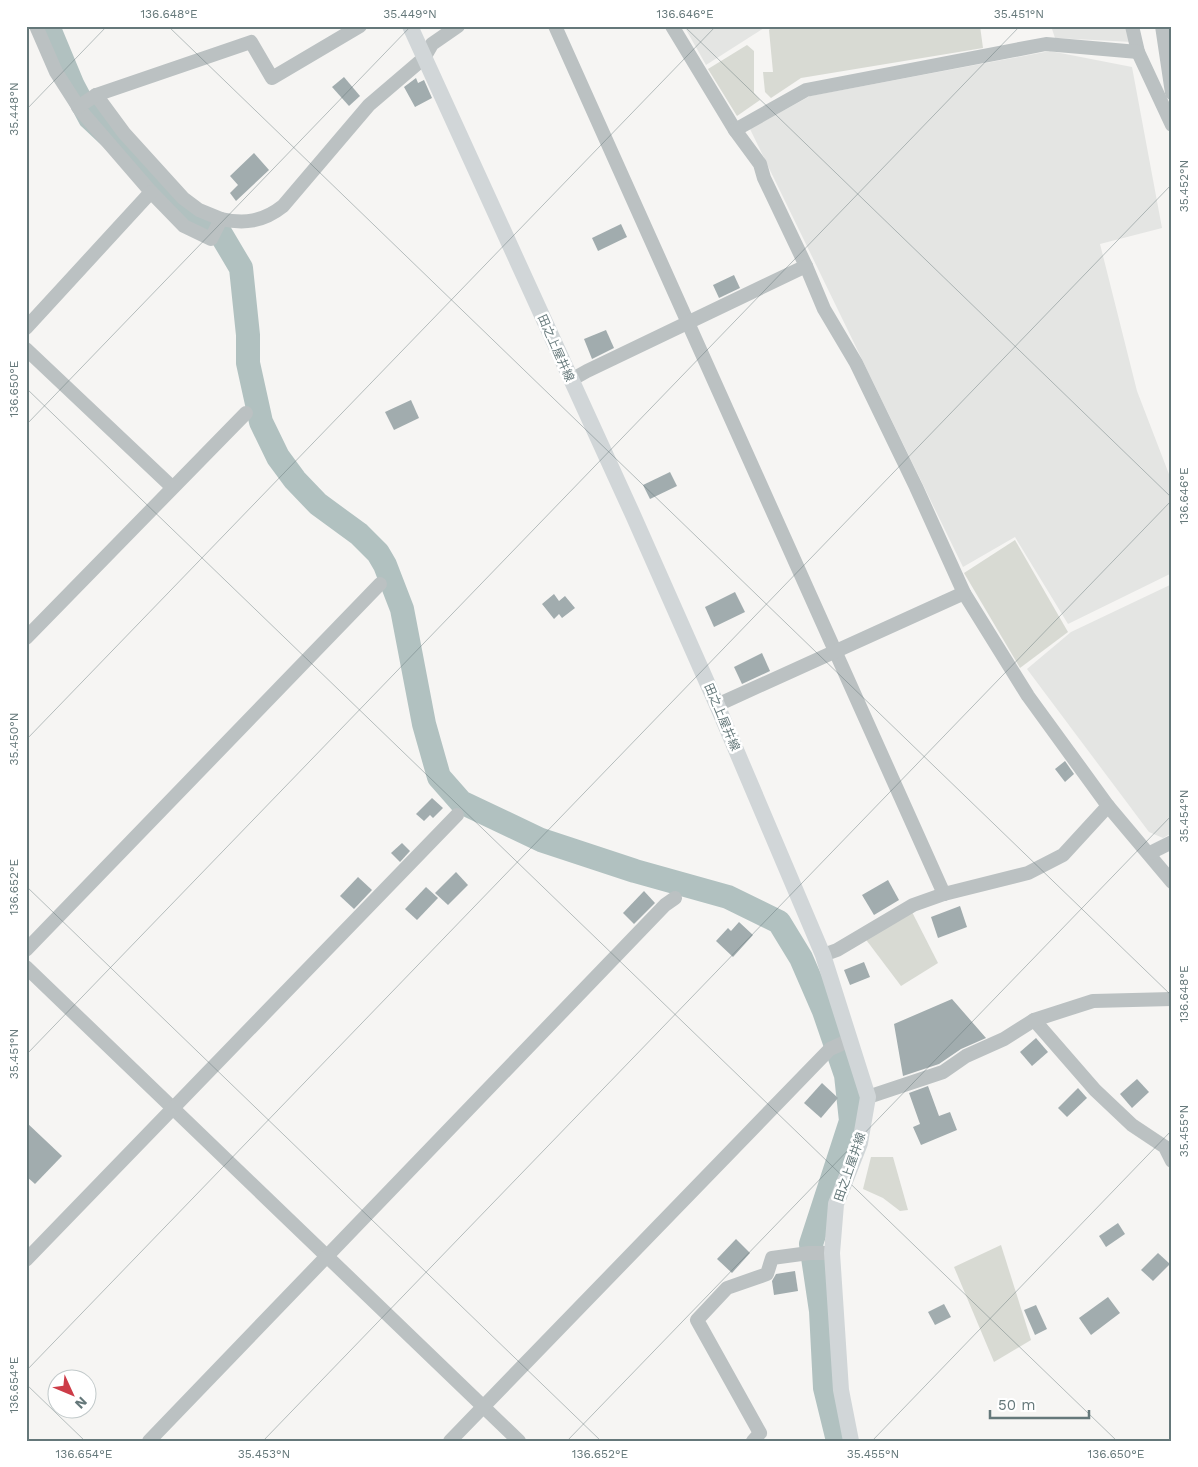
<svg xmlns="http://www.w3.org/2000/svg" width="1198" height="1467" font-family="'Work Sans','Noto Sans JP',sans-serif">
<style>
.built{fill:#e4e5e3}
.green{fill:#d8dad3}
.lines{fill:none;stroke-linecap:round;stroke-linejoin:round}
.river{stroke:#b1c1c0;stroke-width:24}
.building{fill:#a1acae}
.minor{stroke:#bbc1c2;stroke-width:14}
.major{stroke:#d1d6d8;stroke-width:16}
.ticks{fill:none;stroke:#65787a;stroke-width:1;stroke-opacity:0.45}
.labels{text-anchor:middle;stroke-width:5;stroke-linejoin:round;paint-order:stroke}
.street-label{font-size:12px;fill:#65787a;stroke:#fff}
.neatline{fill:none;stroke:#65787a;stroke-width:2}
.ticks-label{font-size:12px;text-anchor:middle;fill:#65787a}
</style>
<rect width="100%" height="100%" fill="#f6f5f3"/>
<g class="built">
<polygon points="684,26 767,26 706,65"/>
<polygon points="1051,26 1128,26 1132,42 1055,38"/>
<polygon points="1050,51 1132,67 1162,228 1100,244 1137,391 1172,482 1172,573 1068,624 1015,537 963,567 750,129 810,96"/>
<polygon points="1172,584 1172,833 1163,838 1149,832 1027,669 1071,632"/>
</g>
<g class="green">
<polygon points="773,26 980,26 983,48 801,78 771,98 765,92 763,72 773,72 769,30"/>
<polygon points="747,45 754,51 754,93 760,100 737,116 708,69"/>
<polygon points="1015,540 1068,632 1020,668 964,573"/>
<polygon points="911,910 938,963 901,986 864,937"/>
<polygon points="871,1157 893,1157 908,1210 900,1211 883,1198 863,1189"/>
<polygon points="1001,1245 1031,1340 994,1362 954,1267"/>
</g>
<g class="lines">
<polyline class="river" points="48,26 73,86 90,118 124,150 168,199 219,231 241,268 248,335 248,363 261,422 278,457 295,480 318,504 359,534 378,553 385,565 402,609 424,724 439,777 461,802 541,840 635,871 728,897 779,922 801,958 824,1011 846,1075 851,1121 811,1244 821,1311 825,1388 838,1441"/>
</g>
<g class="building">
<polygon points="344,77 360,96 349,106 332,87"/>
<polygon points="416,78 418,83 424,80 432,98 415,107 404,87"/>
<polygon points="254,153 269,170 236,201 230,193 238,185 230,176"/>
<polygon points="621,224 627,237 598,251 592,238"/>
<polygon points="734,275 740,288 719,298 713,285"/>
<polygon points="606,330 614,348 592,359 584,339"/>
<polygon points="411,400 419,418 394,430 385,412"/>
<polygon points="670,472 677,486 650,499 643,485"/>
<polygon points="735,592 745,612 714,627 705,607"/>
<polygon points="554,594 559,601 565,596 575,608 562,618 559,614 554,619 542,604"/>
<polygon points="762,653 770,671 742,684 734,667"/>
<polygon points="1065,761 1074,774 1065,782 1055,769"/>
<polygon points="432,798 443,808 433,818 430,815 424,821 416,814"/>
<polygon points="402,843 410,851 400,862 391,853"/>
<polygon points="456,872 468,885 448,905 435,893"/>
<polygon points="358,877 372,890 354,909 340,896"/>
<polygon points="888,880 899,900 874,915 862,895"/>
<polygon points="426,887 438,898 417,920 405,909"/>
<polygon points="644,891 655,903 634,924 623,913"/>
<polygon points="960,906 967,927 938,938 931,917"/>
<polygon points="739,922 753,935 733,957 716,941 728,928 731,931"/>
<polygon points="864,962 870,977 850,985 844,970"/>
<polygon points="952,999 986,1038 961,1049 939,1064 903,1076 894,1024"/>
<polygon points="1036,1038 1048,1052 1032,1066 1020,1052"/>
<polygon points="1137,1079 1149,1092 1132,1108 1120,1094"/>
<polygon points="822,1083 838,1098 821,1118 804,1103"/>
<polygon points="928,1086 939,1116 950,1112 957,1130 921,1145 913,1127 920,1124 909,1093"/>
<polygon points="1078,1088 1087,1098 1067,1117 1058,1108"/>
<polygon points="26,1122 62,1156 35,1184 26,1176"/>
<polygon points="1118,1223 1125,1234 1106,1247 1099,1236"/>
<polygon points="736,1239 750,1253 732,1273 717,1259"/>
<polygon points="1158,1253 1170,1264 1153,1281 1141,1270"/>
<polygon points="795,1271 798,1291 774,1295 772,1281 776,1274"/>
<polygon points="1108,1297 1120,1313 1091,1335 1079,1318"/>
<polygon points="944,1304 951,1317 935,1325 928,1312"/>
<polygon points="1036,1305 1047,1329 1035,1335 1024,1310"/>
</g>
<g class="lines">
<g class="minor">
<path d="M 36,26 L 56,72 L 81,111 L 151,192 L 184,226 L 211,239 L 221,219 C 244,224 263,222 283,206 L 369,105 L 424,58 L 432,44 L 458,26"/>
<polyline points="555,26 944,894"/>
<polyline points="672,26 735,130 760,164 764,178 806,266 824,309 856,363 916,487 964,593 1028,696 1108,806 1172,882"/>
<polyline points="1132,26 1138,52 1172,125"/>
<polyline points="1162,26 1172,93"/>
<polyline points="96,95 124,133 183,198 199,210 221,219"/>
<polyline points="78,107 96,95 251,42 272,78 360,26"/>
<polyline points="735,130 806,90 1046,44 1138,52"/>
<polyline points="26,328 151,192"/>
<polyline points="26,349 172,487"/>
<polyline points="571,380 587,371 806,266"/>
<polyline points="26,638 246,413"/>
<polyline points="717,705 964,593"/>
<polyline points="1150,853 1172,842"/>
<polyline points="26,950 380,584"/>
<polyline points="823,955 837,950 913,905 944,894 1028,873 1063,855 1108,806"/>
<polyline points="26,967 519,1441"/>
<polyline points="1034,1020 1095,1090 1132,1125 1165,1147 1172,1161"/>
<polyline points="868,1097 943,1072 966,1056 1004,1039 1034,1020 1093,1001 1172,999"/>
<polyline points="26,1260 457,815"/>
<polyline points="149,1441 665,905 675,898"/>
<polyline points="450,1441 830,1049 850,1040"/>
<polyline points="753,1441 760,1433 697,1320 727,1288 767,1274 772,1258 809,1253 832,1253"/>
</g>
<polyline class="major" points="410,26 633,515 717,705 823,955 868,1097 860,1143 836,1204 832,1253 841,1390 851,1441"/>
</g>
<path class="ticks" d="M 168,26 L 1172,996M 684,26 L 1172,498M 26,110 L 107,26M 26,388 L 1117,1441M 26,425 L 411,26M 26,740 L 716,26M 26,886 L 601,1441M 26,1055 L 1020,26M 26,1371 L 1172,184M 26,1384 L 85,1441M 263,1441 L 1172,500M 567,1441 L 1172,815M 872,1441 L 1172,1130"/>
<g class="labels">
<g class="street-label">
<text transform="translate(556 348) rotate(66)" y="4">田之上屋井線</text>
<text transform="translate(722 717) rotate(67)" y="4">田之上屋井線</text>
<text transform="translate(850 1167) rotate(-71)" y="4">田之上屋井線</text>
</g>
</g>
<rect width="1198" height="1467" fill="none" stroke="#ffffff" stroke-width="55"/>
<g transform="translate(72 1394) rotate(134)"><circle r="24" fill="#ffffff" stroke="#c1c9ca"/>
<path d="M0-4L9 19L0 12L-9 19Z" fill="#cd3c48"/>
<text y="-8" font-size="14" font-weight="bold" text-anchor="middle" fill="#65787a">N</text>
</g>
<path d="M990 1410v8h99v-8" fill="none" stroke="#65787a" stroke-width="2.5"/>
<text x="998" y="1410" font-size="15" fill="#65787a" stroke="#ffffff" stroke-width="4" paint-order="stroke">50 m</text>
<rect x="28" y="28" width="1142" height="1412" class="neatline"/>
<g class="ticks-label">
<text x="169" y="18">136.648°E</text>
<text x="410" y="18">35.449°N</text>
<text x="685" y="18">136.646°E</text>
<text x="1019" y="18">35.451°N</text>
<text transform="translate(14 109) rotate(-90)" y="4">35.448°N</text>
<text transform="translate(1184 186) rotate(-90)" y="4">35.452°N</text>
<text transform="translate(14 389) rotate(-90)" y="4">136.650°E</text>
<text transform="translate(1184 496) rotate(-90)" y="4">136.646°E</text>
<text transform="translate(14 739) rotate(-90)" y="4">35.450°N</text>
<text transform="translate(1184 816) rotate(-90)" y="4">35.454°N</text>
<text transform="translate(14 887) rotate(-90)" y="4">136.652°E</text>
<text transform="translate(1184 994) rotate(-90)" y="4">136.648°E</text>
<text transform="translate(14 1054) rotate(-90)" y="4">35.451°N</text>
<text transform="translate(1184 1131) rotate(-90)" y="4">35.455°N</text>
<text transform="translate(14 1385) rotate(-90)" y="4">136.654°E</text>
<text x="84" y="1458">136.654°E</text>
<text x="264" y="1458">35.453°N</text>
<text x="600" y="1458">136.652°E</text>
<text x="873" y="1458">35.455°N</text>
<text x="1116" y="1458">136.650°E</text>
</g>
</svg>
